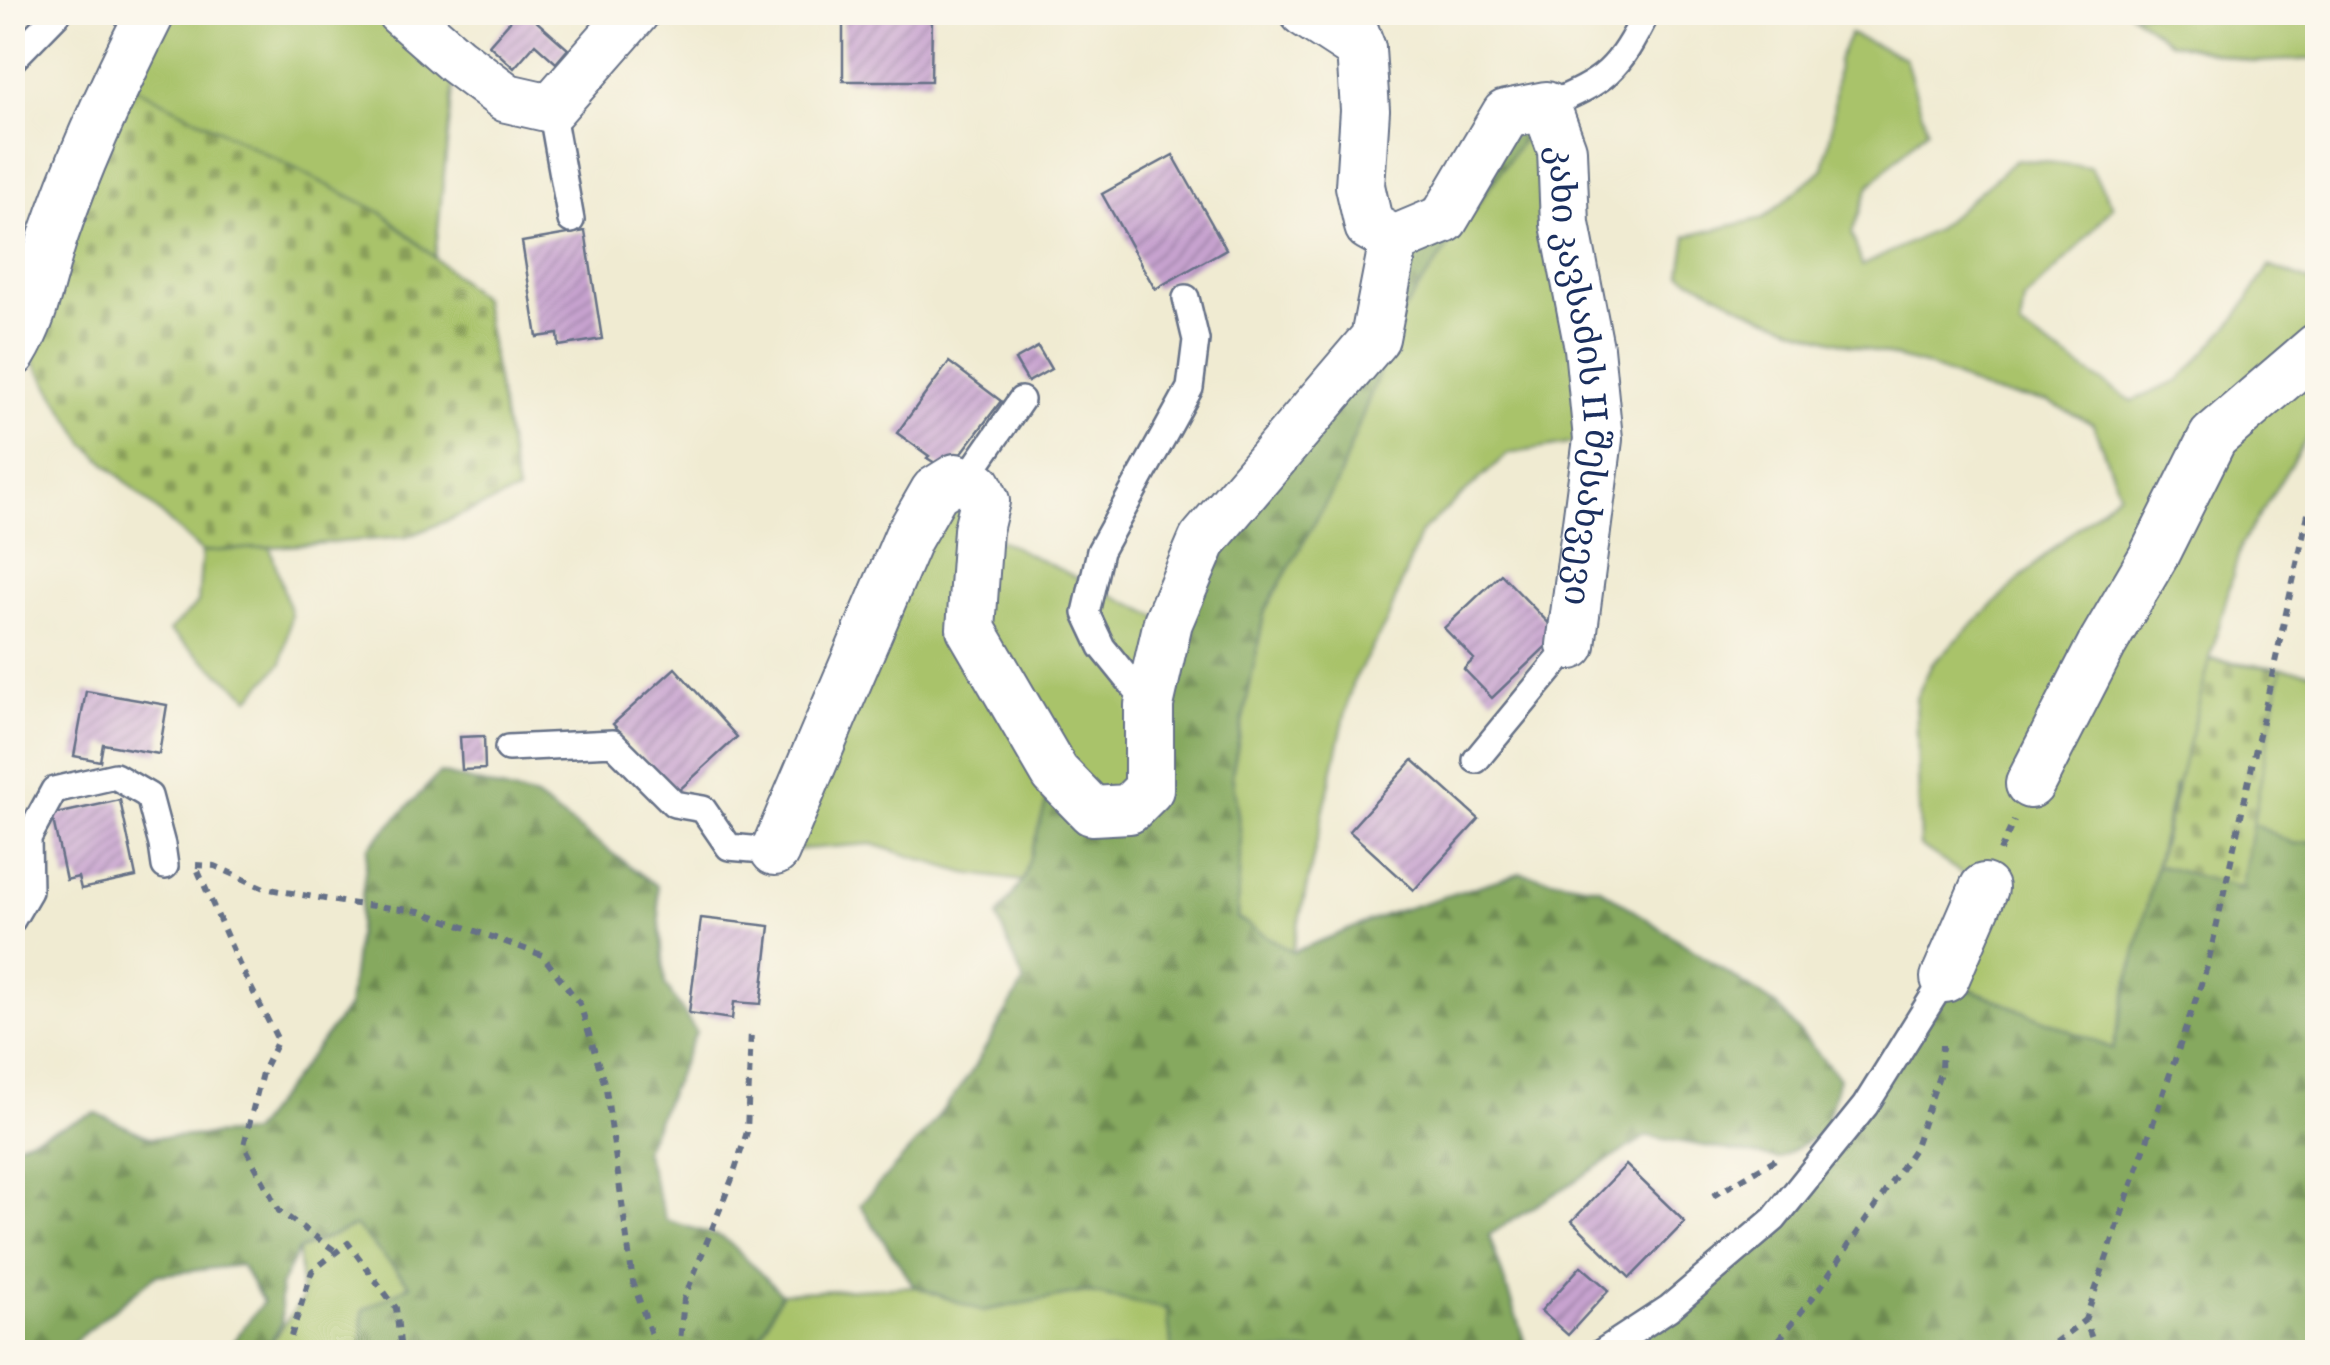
<svg xmlns="http://www.w3.org/2000/svg" width="2330" height="1365" font-family="'IM FELL DW Pica','Noto Serif Georgian',serif">
<style>
.grass{fill:#a9c36a;stroke:#627964;stroke-width:2.5}
.forest{fill:url(#forest-firs);stroke:#506c5e;stroke-width:2.5}
.cemetery{fill:url(#cemetery-stones);stroke:#627964;stroke-width:2.5}
.building{fill:url(#building-hatch)}
.lines{fill:none;stroke-linecap:round;stroke-linejoin:round}
.lane-casing{stroke:#667187;stroke-width:30}
.street-casing{stroke:#667187;stroke-width:52}
.path{stroke:#667187;stroke-width:6;stroke-dasharray:8 8;stroke-linecap:butt}
.lane{stroke:#fff;stroke-width:25}
.street{stroke:#fff;stroke-width:48}
.labels{text-anchor:middle;stroke-width:10;stroke-linejoin:round;paint-order:stroke}
.street-label{font-size:35px;fill:#1b2f5e;stroke:#fbf7ec}
</style>
<defs>
<pattern id="forest-firs" width="22" height="20" patternUnits="userSpaceOnUse" patternTransform="scale(2.5)"><rect width="22" height="20" fill="#86a95e"/><path d="M5 1l3.5 6h-7zM16 11l3.5 6h-7z" fill="#6d8a51"/></pattern>
<pattern id="cemetery-stones" width="16" height="16" patternUnits="userSpaceOnUse" patternTransform="scale(2.5)"><rect width="16" height="16" fill="#a9c36a"/><path d="M2 7V4a2 2 0 0 1 4 0v3zM10 15v-3a2 2 0 0 1 4 0v3z" fill="#899f5a"/></pattern>
<pattern id="building-hatch" width="6" height="6" patternUnits="userSpaceOnUse" patternTransform="scale(2.5)"><rect width="6" height="6" fill="#c7a3cf"/><path d="M-1 1l2-2M0 6l6-6M5 7l2-2" fill="none" stroke="#a185ab"/></pattern>
</defs>
<rect width="100%" height="100%" fill="#fbf7ec"/>
<filter id="ink" filterUnits="userSpaceOnUse"><feTurbulence type="fractalNoise" baseFrequency=".01" numOctaves="2"/><feDisplacementMap in="SourceGraphic" scale="20" xChannelSelector="R" yChannelSelector="G"/><feConvolveMatrix kernelMatrix="1 2 1 2 8 2 1 2 1" color-interpolation-filters="sRGB"/></filter>
<filter id="wash" filterUnits="userSpaceOnUse"><feTurbulence type="fractalNoise" baseFrequency=".0048" numOctaves="4" result="noise"/><feDisplacementMap in="SourceGraphic" scale="40" xChannelSelector="R" yChannelSelector="G"/><feGaussianBlur stdDeviation="2.25" result="paint"/><feColorMatrix in="noise" values="0 0 0 0 0 0 0 0 0 0 0 0 0 0 0 0 0 1.4 0 .05"/><feComposite in="paint" operator="in"/></filter>
<g filter="url(#wash)">
<rect width="100%" height="100%" fill="#f0ebd2"/>
<g class="grass">
<polygon points="151,13 401,13 456,60 435,258 384,214 119,79"/>
<polygon points="2131,13 2317,13 2317,59 2253,62 2170,42"/>
<polygon points="1850,34 1905,58 1927,129 1869,186 1852,233 1862,266 1935,230 2017,159 2090,167 2113,206 2073,253 2024,300 2020,328 2132,401 2179,381 2237,317 2269,266 2317,284 2317,422 2241,545 2210,659 2317,673 2317,841 2294,844 2175,786 2113,1049 1945,978 1984,888 1920,846 1916,698 1932,664 2041,559 2119,492 2093,424 2048,402 1991,393 1928,366 1818,336 1755,313 1681,274 1687,236 1764,218 1823,169 1832,127 1838,60"/>
<polygon points="1546,106 1598,439 1508,454 1421,532 1387,621 1352,684 1292,952 1237,919 1241,836 1232,774 1265,610 1336,485 1401,314"/>
<polygon points="956,478 979,530 1168,622 1129,809 1055,773 1023,881 965,873 872,844 775,851"/>
<polygon points="270,547 291,614 282,663 250,698 169,631 198,603 202,552"/>
<polygon points="356,1225 410,1285 363,1310 362,1352 264,1352 302,1300 298,1250"/>
<polygon points="914,1286 982,1311 1085,1292 1168,1309 1172,1352 753,1352 781,1293"/>
</g>
<g class="forest">
<polygon points="1546,106 1401,314 1336,485 1265,610 1232,774 1241,836 1237,918 1293,952 1388,914 1520,873 1600,888 1777,1006 1839,1078 1824,1131 1778,1159 1647,1136 1489,1235 1528,1352 1172,1352 1167,1309 1085,1292 982,1311 914,1286 860,1205 926,1132 970,1074 1024,982 997,917 1023,880 1055,773 1129,809 1168,622 1375,338 1394,240"/>
<polygon points="440,773 536,798 657,886 665,984 696,1032 644,1150 666,1220 724,1238 781,1293 753,1352 362,1352 363,1310 410,1285 355,1226 298,1250 280,1286 282,1323 264,1352 225,1352 263,1302 241,1265 156,1275 61,1352 13,1352 13,1145 96,1113 151,1138 251,1133 348,1007 368,848"/>
<polygon points="2175,785 2294,844 2317,841 2317,1352 1602,1352 1774,1219 1945,978 2113,1049"/>
</g>
<g class="cemetery">
<polygon points="119,79 384,214 482,299 517,492 407,537 202,552 86,445 20,340"/>
<polygon points="2210,660 2281,669 2241,888 2157,865"/>
</g>
<g id="blocks">
<g class="building">
<polygon points="518,12 526,12 568,49 556,63 535,44 514,68 489,45"/>
<polygon points="843,12 932,12 931,81 843,81"/>
<polygon points="1173,155 1226,249 1155,289 1102,194"/>
<polygon points="585,231 602,339 559,346 558,334 537,337 522,242"/>
<polygon points="1038,347 1051,369 1028,382 1015,360"/>
<polygon points="949,362 1001,401 948,471 927,458 929,456 897,433"/>
<polygon points="1501,574 1559,634 1492,698 1464,669 1474,659 1444,628"/>
<polygon points="675,668 737,737 676,793 613,724"/>
<polygon points="86,691 167,705 159,754 103,744 100,761 74,756"/>
<polygon points="484,736 485,769 462,770 460,737"/>
<polygon points="1413,760 1479,819 1414,890 1349,831"/>
<polygon points="120,800 136,877 81,889 78,877 66,880 52,815"/>
<polygon points="701,918 770,926 761,1004 734,1002 732,1019 689,1013"/>
<polygon points="1626,1165 1685,1222 1630,1278 1572,1221"/>
<polygon points="1581,1266 1609,1290 1568,1335 1541,1311"/>
</g>
</g>
</g>
<g filter="url(#ink)">
<use href="#blocks" fill-opacity="0" stroke="#667187" stroke-width="2.5"/>
<g class="lines">
<defs>
<g id="lane">
<polyline points="12,60 59,12"/>
<path d="M 1546,106 C 1606,81 1618,71 1647,12"/>
<polyline points="551,108 571,220"/>
<polyline points="965,481 1021,400"/>
<polyline points="1149,705 1102,647 1086,613 1100,551 1190,388 1196,340 1186,298"/>
<polyline points="508,748 613,743 674,804 703,809 729,847 775,851"/>
<polyline points="1476,760 1571,645"/>
<polyline points="12,920 29,891 28,838 54,790 115,776 149,796 162,845 165,866"/>
<polyline points="1602,1352 1669,1308 1774,1219 1865,1106 1945,978"/>
</g>
<g id="street">
<polyline points="401,12 456,60 507,98 551,108 635,12"/>
<polyline points="1304,12 1361,49"/>
<path id="s1" d="M 1347,12 L 1361,49 L 1365,110 L 1360,186 L 1369,226 L 1394,240 L 1444,219 L 1506,114 L 1546,106 L 1562,150 L 1565,224 L 1589,348 L 1598,439 L 1571,645"/>
<path d="M 12,353 C 35,316 40,277 53,237 C 79,160 114,85 151,12"/>
<polyline points="2030,784 2101,646 2153,557 2213,437 2318,347"/>
<polyline points="775,851 908,538 935,491 956,478 978,486 985,501 978,530 971,629 1055,773 1092,811 1129,809 1149,789 1149,705 1168,622 1203,540 1375,338 1394,240"/>
<polyline points="1945,978 1984,888"/>
</g>
</defs>
<use href="#lane" class="lane-casing"/>
<use href="#street" class="street-casing"/>
<g class="path">
<polyline points="2000,851 2014,821"/>
<polyline points="196,865 215,866 264,888 347,903 420,911 542,955 580,1004 606,1089 633,1282 657,1352"/>
<polyline points="198,871 239,964 278,1040 262,1073 244,1145 279,1211 337,1252"/>
<polyline points="1713,1196 1781,1156"/>
<polyline points="286,1352 312,1271 348,1243 396,1308 401,1352"/>
<polyline points="679,1352 684,1299 732,1179 747,1132 751,1030"/>
<polyline points="1769,1352 1818,1291 1914,1149 1941,1070 1942,1045"/>
<polyline points="2042,1352 2085,1320"/>
<polyline points="2097,1352 2085,1320 2208,964 2318,469"/>
</g>
<use href="#lane" class="lane"/>
<use href="#street" class="street"/>
</g>
</g>
<g class="labels">
<g class="street-label">
<text dy="12" stroke="none"><textPath href="#s1" startOffset="738">კახი კავსაძის II შესახვევი</textPath></text>
</g>
</g>
<rect width="2330" height="1365" fill="none" stroke="#fbf7ec" stroke-width="50"/>
</svg>
